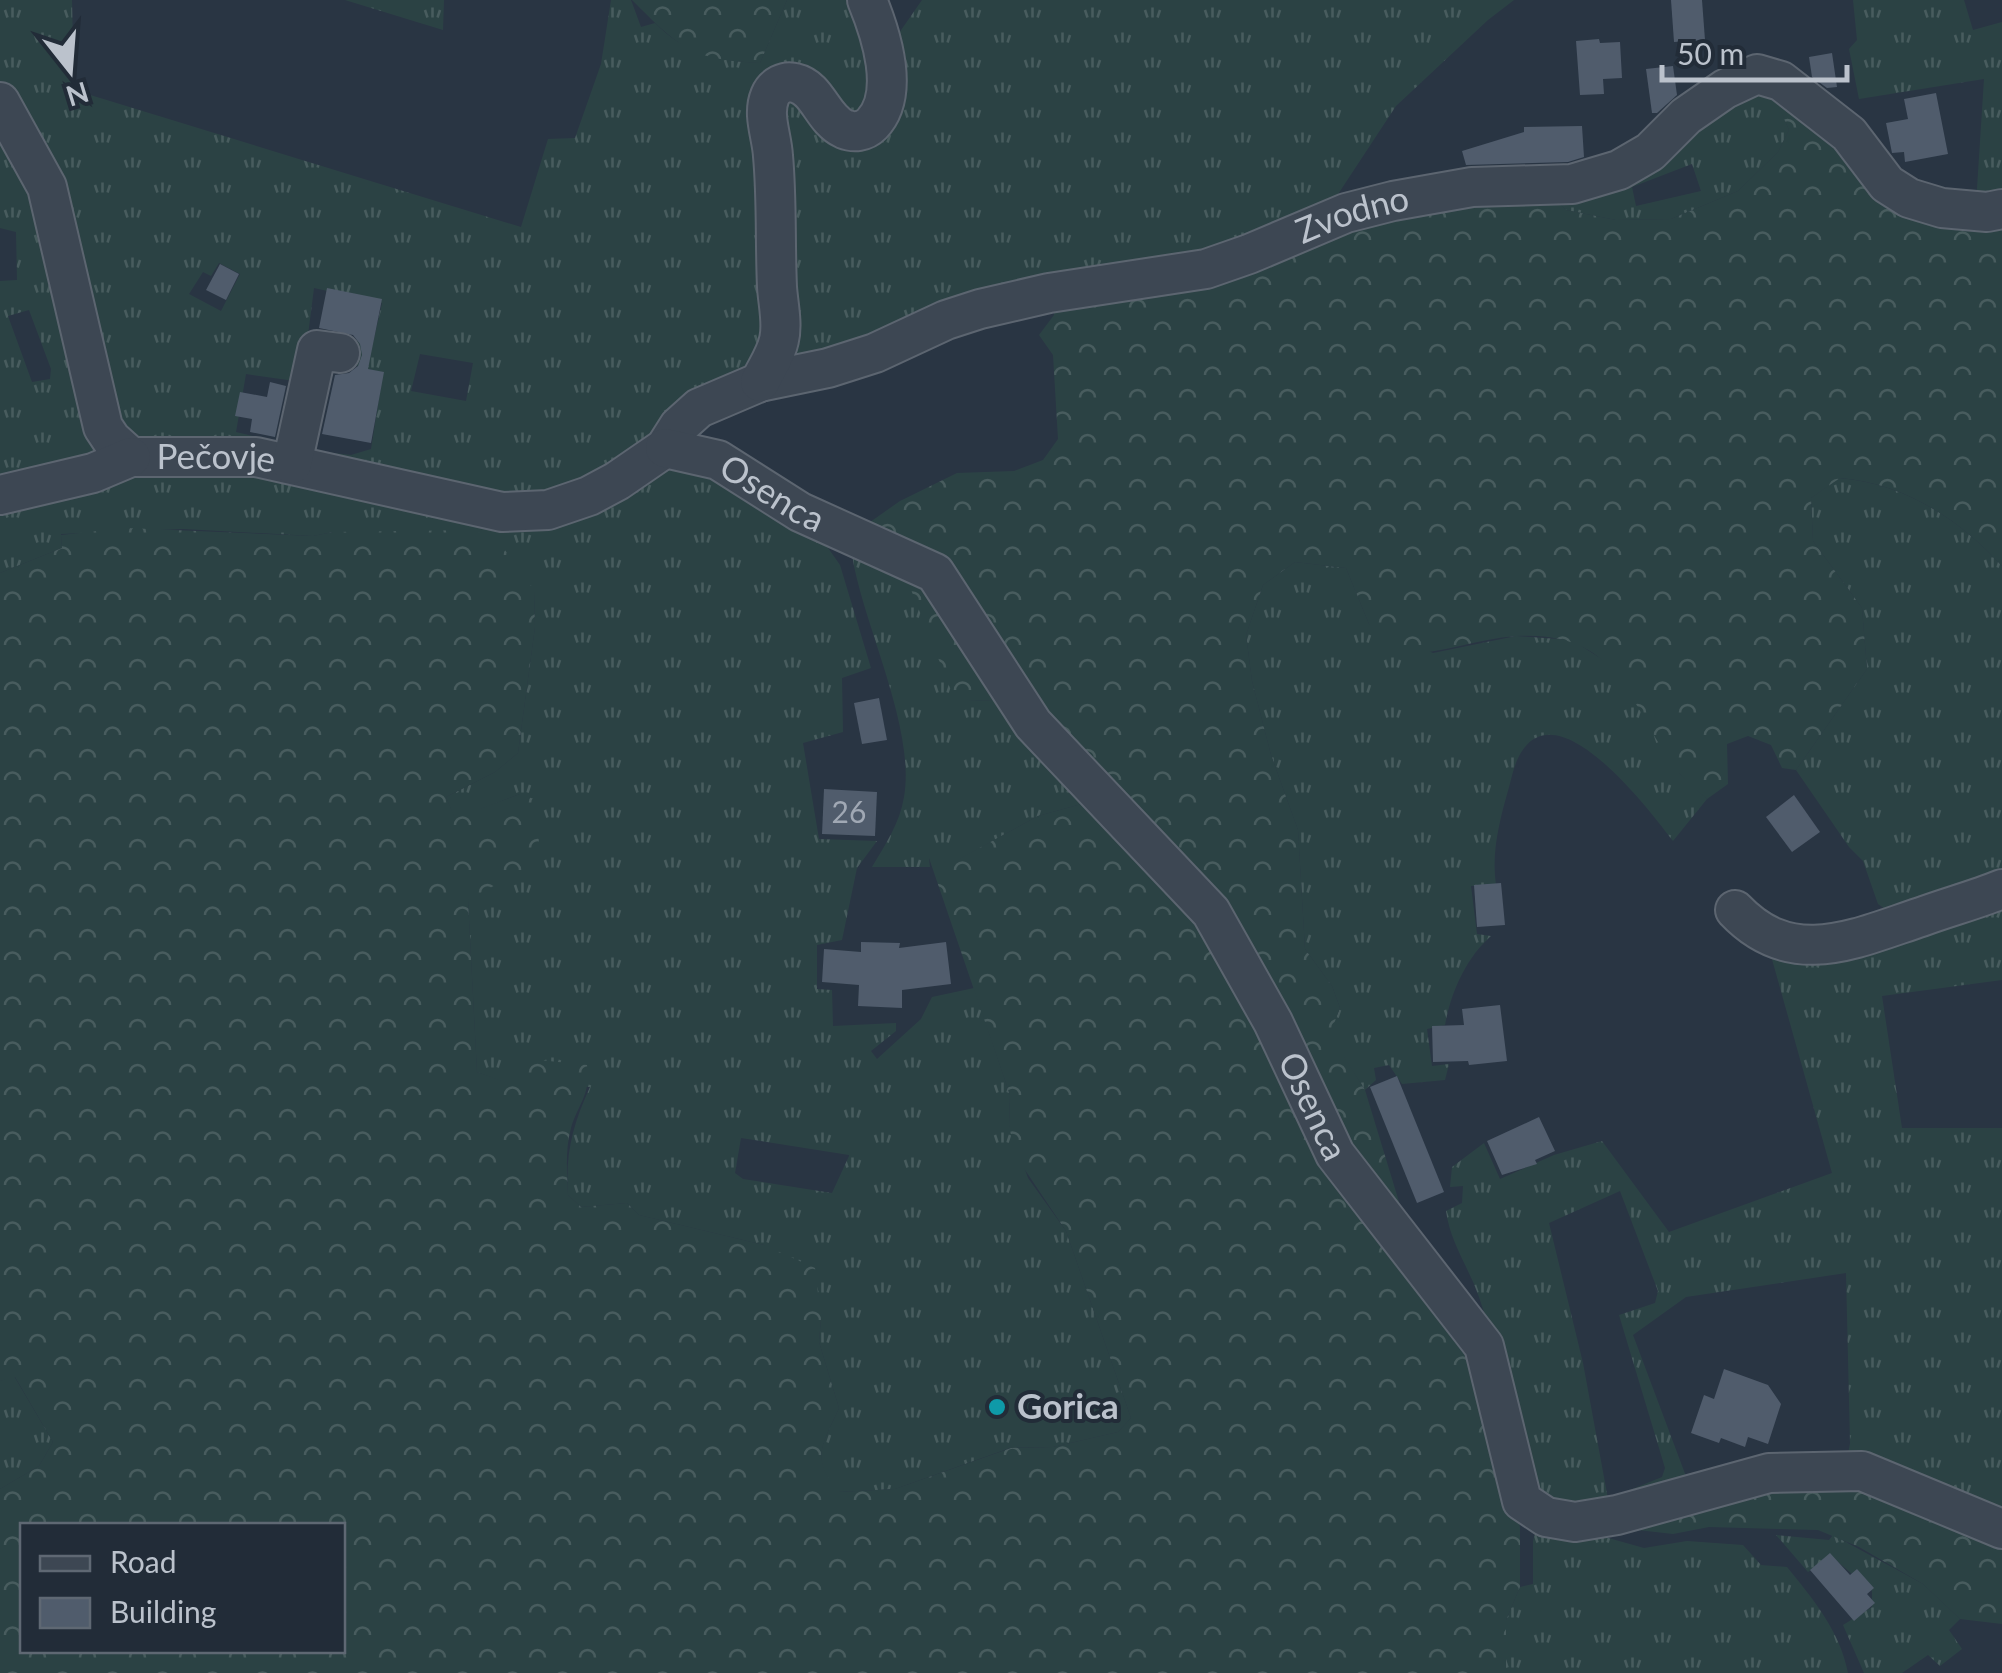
<svg xmlns="http://www.w3.org/2000/svg" width="2002" height="1673" font-family="Lato,sans-serif">
<style>
.grass{fill:url(#grass-tufts);fill-rule:evenodd}
.forest{fill:url(#forest-crowns);fill-rule:evenodd}
.building{fill:#505c6c}
.lines{fill:none;stroke-linecap:round;stroke-linejoin:round}
.minor-casing{stroke:#5c6570;stroke-width:42}
.minor{stroke:#3d4753;stroke-width:38}
.culture-dot{fill:#0f9aa8;stroke:#222c38;stroke-width:4}
.labels{text-anchor:middle;stroke-width:8;stroke-linejoin:round;paint-order:stroke}
.number-label{font-size:30px;fill:#a0a8b4}
.street-label{font-size:35px;fill:#bbc2cc;stroke:#222c38}
.poi-label{font-size:35px;font-weight:bold;fill:#bbc2cc;stroke:#222c38;text-anchor:start}
</style>
<defs>
<pattern id="grass-tufts" width="24" height="20" patternUnits="userSpaceOnUse" patternTransform="scale(2.5)"><rect width="24" height="20" fill="#2b4244"/><path d="M3 7l-1-3M5 7V3M7 7l1-3M15 17l-1-3M17 17v-4M19 17l1-3" fill="none" stroke="#485c5e"/></pattern>
<pattern id="forest-crowns" width="20" height="18" patternUnits="userSpaceOnUse" patternTransform="scale(2.5)"><rect width="20" height="18" fill="#2b4244"/><path d="M2 6a3 3 0 1 1 6 0M12 15a3 3 0 1 1 6 0" fill="none" stroke="#485c5e"/></pattern>
</defs>
<rect width="100%" height="100%" fill="#293543"/>
<g class="grass">
<path d="M 0,0 L 72,0 L 74,90 L 521,227 L 548,139 L 575,138 L 601,64 L 611,0 L 631,0 L 641,27 L 655,23 C 684,53 719,61 760,63 L 787,0 L 860,0 L 879,57 L 860,122 L 782,75 L 770,272 L 758,373 L 651,450 L 530,505 L 308,450 L 351,455 L 371,449 L 383,373 L 343,362 L 346,340 L 373,343 L 382,303 L 314,288 L 302,382 L 246,374 L 236,432 L 283,443 L 280,450 L 124,438 L 0,92 ZM 219,263 L 240,274 L 221,311 L 189,294 L 203,272 L 211,276 ZM 420,354 L 473,363 L 466,401 L 411,391 Z"/>
<polygon points="345,0 444,0 443,30"/>
<polygon points="922,0 1514,0 1488,20 1396,106 1323,217 902,334 774,363 774,104 799,94 855,139 890,46"/>
<polygon points="1853,0 1964,0 1973,30 2002,22 2002,200 1976,204 1984,79 1859,99 1849,49 1857,40"/>
<path d="M 1728,93 L 1774,95 L 1789,130 L 1778,152 L 1738,191 L 1671,219 L 1616,220 L 1566,210 L 1545,190 ZM 1692,164 L 1701,191 L 1636,206 L 1632,187 Z"/>
<path d="M 0,122 L 24,159 L 105,454 L 0,487 L 0,281 L 17,280 L 16,232 L 0,228 ZM 29,310 L 51,369 L 50,379 L 32,382 L 8,316 Z"/>
<path d="M 207,461 L 466,512 L 691,463 L 819,535 L 840,565 L 871,668 L 842,678 L 843,732 L 803,743 L 819,839 L 877,841 L 857,868 L 842,940 L 817,945 L 817,989 L 832,990 L 833,1026 L 896,1023 L 896,1031 L 871,1051 L 877,1059 L 921,1019 L 932,997 L 974,988 L 1010,1095 L 1009,1125 L 1028,1178 L 1066,1231 L 1131,1418 L 1118,1432 L 1053,1447 L 1010,1448 L 895,1489 L 838,1492 C 810,1457 822,1446 839,1408 L 819,1342 L 821,1319 L 764,1245 L 639,1215 L 627,1203 L 581,1207 L 568,1195 C 565,1154 573,1124 590,1087 L 504,1082 L 477,1072 L 468,900 L 520,794 L 455,819 L 446,797 L 495,772 L 518,753 L 535,627 L 534,591 L 333,532 L 313,536 L 183,529 L 61,534 L 62,548 L 0,573 L 0,500 ZM 741,1138 L 849,1155 L 849,1156 L 832,1193 L 743,1179 L 735,1173 Z"/>
<path d="M 1839,478 C 1904,483 1959,519 2002,566 L 2002,885 L 1900,920 L 1878,904 L 1863,861 L 1849,847 L 1796,770 L 1867,669 L 1862,608 L 1813,541 L 1811,498 Z"/>
<path d="M 852,555 L 898,557 L 968,700 L 996,701 L 1096,800 L 1038,816 L 958,860 L 929,858 L 930,867 L 872,867 C 885,845 900,823 904,797 C 916,728 863,625 852,555 Z"/>
<path d="M 1295,562 L 1346,568 L 1369,624 L 1433,653 L 1516,636 L 1572,640 L 1614,667 L 1680,774 L 1707,799 L 1673,841 C 1652,814 1561,691 1522,751 C 1515,761 1512,776 1509,787 C 1500,819 1491,852 1496,885 L 1471,886 L 1477,934 L 1491,936 C 1466,958 1451,992 1445,1025 L 1427,1029 L 1432,1066 L 1449,1064 L 1445,1080 L 1402,1084 L 1389,1065 L 1374,1068 L 1376,1080 L 1365,1090 L 1329,1034 L 1340,1008 L 1332,986 L 1305,949 L 1298,830 L 1271,755 L 1252,681 L 1246,635 L 1263,585 Z"/>
<path d="M 2002,895 L 2002,980 L 1882,996 L 1902,1128 L 2002,1128 L 2002,1520 L 1847,1460 L 1850,1443 L 1846,1273 L 1686,1297 L 1633,1335 L 1690,1487 L 1585,1516 L 1532,1499 C 1517,1431 1502,1364 1479,1297 C 1469,1268 1450,1242 1446,1211 L 1462,1203 L 1463,1186 L 1450,1187 L 1452,1167 L 1484,1143 L 1500,1179 L 1554,1155 L 1602,1141 L 1669,1232 L 1832,1173 L 1768,945 ZM 1620,1191 L 1658,1291 L 1655,1303 L 1619,1315 L 1665,1468 L 1662,1477 L 1608,1499 L 1583,1363 L 1549,1223 Z"/>
<polygon points="14,1376 53,1442 39,1466 0,1489 0,1381"/>
<path d="M 1538,1523 L 1587,1532 L 1644,1548 L 1687,1541 L 1743,1545 L 1761,1565 L 1787,1567 C 1813,1599 1840,1631 1848,1673 L 1506,1673 L 1506,1620 L 1520,1587 L 1533,1584 L 1533,1541 Z"/>
<polygon points="1776,1535 1829,1540 1833,1535 1923,1584 1960,1619 1949,1630 1962,1649 1940,1666 1928,1655 1902,1673 1864,1673 1843,1625 1872,1607 1872,1591 1831,1556 1808,1572"/>
</g>
<g class="forest">
<path d="M 632,0 L 787,0 L 760,63 C 691,60 679,47 632,0 Z"/>
<path d="M 1773,94 L 1866,172 L 2002,214 L 2002,566 C 1959,519 1904,483 1840,478 L 1811,498 L 1813,541 L 1862,608 L 1867,669 L 1796,770 L 1782,768 L 1771,745 L 1748,736 L 1727,744 L 1728,784 L 1707,799 C 1698,791 1687,782 1679,773 C 1627,705 1623,630 1516,636 C 1478,639 1442,653 1403,655 L 1369,624 L 1346,568 L 1295,562 L 1263,585 L 1246,635 L 1252,681 L 1271,755 L 1298,830 L 1305,949 L 1332,986 L 1340,1008 L 1330,1034 L 1365,1090 L 1410,1238 L 1468,1331 L 1516,1502 L 1520,1528 L 1520,1587 L 1506,1620 L 1506,1673 L 0,1673 L 0,1489 L 39,1466 L 53,1442 L 15,1377 L 0,1381 L 0,573 L 62,548 L 61,535 L 126,528 L 313,536 L 333,532 L 473,530 L 499,542 L 534,590 L 535,627 L 518,753 L 495,772 L 446,797 L 455,818 L 520,794 L 534,799 L 541,860 L 468,900 L 477,1072 L 503,1081 L 520,1058 L 587,1065 C 591,1095 579,1102 571,1128 C 565,1150 567,1172 568,1195 L 581,1207 L 627,1203 L 639,1215 L 764,1245 L 815,1268 L 821,1319 L 819,1342 L 839,1408 C 822,1446 810,1457 839,1492 L 895,1489 L 1011,1448 L 1053,1447 L 1118,1432 L 1131,1418 L 1066,1231 L 1015,1155 L 1009,1125 L 1010,1095 L 929,858 L 936,848 L 959,859 L 1038,816 L 1096,800 L 998,682 L 987,692 L 996,701 L 968,700 L 950,688 L 898,557 L 863,527 L 900,501 L 957,473 L 1014,471 L 1043,460 L 1058,439 L 1053,355 L 1039,335 L 1054,315 L 1052,299 L 1317,230 L 1545,190 L 1566,210 L 1616,220 L 1671,219 L 1738,191 L 1778,152 L 1789,130 ZM 22,1526 L 342,1526 L 342,1650 L 22,1650 Z"/>
<polygon points="1829,1472 2002,1534 2002,1624 1960,1619 1923,1584 1859,1547 1818,1530 1709,1527 1673,1534 1638,1530 1636,1520"/>
</g>
<g class="building">
<polygon points="1671,0 1702,0 1705,40 1674,42"/>
<polygon points="1599,39 1600,43 1620,42 1622,78 1603,79 1604,94 1580,95 1576,41"/>
<polygon points="1832,53 1837,87 1827,88 1812,77 1809,57"/>
<polygon points="1673,66 1677,95 1657,113 1652,113 1646,69"/>
<polygon points="1936,93 1948,154 1905,162 1904,152 1892,153 1886,123 1908,119 1904,99"/>
<polygon points="1582,126 1584,157 1568,162 1466,165 1462,151 1524,132 1524,127"/>
<polygon points="220,264 239,274 226,300 206,290"/>
<polygon points="327,288 382,299 368,369 384,372 371,443 322,434 335,375 349,373 358,366 362,355 360,344 353,335 319,328"/>
<polygon points="270,382 286,386 275,437 250,432 252,419 235,416 240,392 267,397"/>
<polygon points="879,698 887,740 862,744 854,703"/>
<polygon points="824,789 877,792 875,836 822,834"/>
<polygon points="1794,795 1820,832 1792,852 1766,817"/>
<polygon points="1501,883 1505,925 1477,927 1474,885"/>
<polygon points="861,942 900,943 899,948 946,942 951,984 902,990 902,1008 858,1006 859,985 822,982 824,949 861,952"/>
<polygon points="1500,1005 1507,1061 1469,1065 1468,1061 1433,1062 1432,1026 1464,1025 1462,1009"/>
<polygon points="1397,1076 1444,1192 1417,1203 1370,1087"/>
<polygon points="1539,1117 1555,1151 1535,1160 1537,1164 1502,1175 1487,1141"/>
<polygon points="1724,1369 1768,1385 1781,1404 1768,1444 1748,1437 1745,1447 1721,1438 1719,1443 1691,1433 1704,1395 1714,1399"/>
<polygon points="1830,1553 1850,1575 1857,1569 1874,1588 1867,1594 1875,1603 1854,1621 1810,1570"/>
</g>
<g class="lines">
<defs>
<g id="minor">
<path id="s1" d="M 0,102 L 47,187 L 103,427 L 111,439 L 131,457 L 256,457 L 502,512 L 548,510 L 589,496 L 617,481 L 665,448 L 679,426 L 699,408 L 760,382 L 828,368 L 875,353 L 946,320 L 980,309 L 1049,293 L 1206,269 L 1249,254 L 1346,213 L 1393,201 L 1472,187 L 1572,184 L 1619,170 L 1650,152 L 1686,116 L 1725,89 L 1757,74 L 1781,81 L 1849,134 L 1887,184 L 1909,198 L 1942,208 L 1987,212 L 2002,209"/>
<path d="M 760,382 C 766,369 776,355 779,340 C 783,324 778,303 777,287 C 775,243 777,199 773,156 C 772,136 762,115 770,96 C 774,86 785,80 795,83 C 818,88 822,119 844,129 C 854,133 864,132 872,124 C 901,94 881,34 867,0"/>
<path id="s2" d="M 665,448 L 718,460 L 800,512 L 935,573 L 1033,724 L 1211,912 L 1273,1022 L 1335,1154 L 1484,1346 L 1522,1501 L 1546,1517 L 1575,1522 L 1617,1515 L 1769,1473 L 1862,1471 L 2002,1529"/>
<polyline points="292,464 317,350 340,353"/>
<polyline points="0,495 93,473 131,457"/>
<path d="M 1735,910 C 1792,970 1854,939 1921,917 C 1948,907 1975,900 2002,889"/>
</g>
</defs>
<use href="#minor" class="minor-casing"/>
<use href="#minor" class="minor"/>
</g>
<circle class="culture-dot" cx="997" cy="1407" r="10"/>
<g class="labels">
<g class="number-label">
<text x="849" y="823">26</text>
</g>
<g class="street-label">
<text dy="12" stroke="none"><textPath href="#s1" startOffset="1680">Zvodno</textPath></text>
<text dy="12" stroke="none"><textPath href="#s1" startOffset="470">Pečovje</textPath></text>
<text dy="12" stroke="none"><textPath href="#s2" startOffset="118">Osenca</textPath></text>
<text dy="12" stroke="none"><textPath href="#s2" startOffset="958">Osenca</textPath></text>
</g>
<g class="poi-label">
<text x="1017" y="1419">Gorica</text>
</g>
</g>
<rect x="20" y="1523" width="325" height="130" fill="#222c38" stroke="#5f6873" stroke-width="2.5"/>
<rect x="40" y="1556" width="50" height="15" fill="#3d4753" stroke="#5f6873" stroke-width="2.5"/>
<text x="110" y="1573" font-size="30" fill="#bbc2cc">Road</text>
<rect x="40" y="1598" width="50" height="30" fill="#505c6c" stroke="#5f6873" stroke-width="2.5"/>
<text x="110" y="1623" font-size="30" fill="#bbc2cc">Building</text>
<g transform="translate(70 70) rotate(163)" stroke="#222c38" stroke-width="8" paint-order="stroke">
<path d="M0-8L18 38L0 25L-18 38Z" fill="#bbc2cc"/>
<text y="-15" font-size="28" font-weight="bold" text-anchor="middle" fill="#bbc2cc">N</text>
</g>
<path d="M1662 65v15h185v-15" fill="none" stroke="#bbc2cc" stroke-width="5"/>
<text x="1677" y="65" font-size="30" fill="#bbc2cc" stroke="#222c38" stroke-width="8" paint-order="stroke">50 m</text>
</svg>
